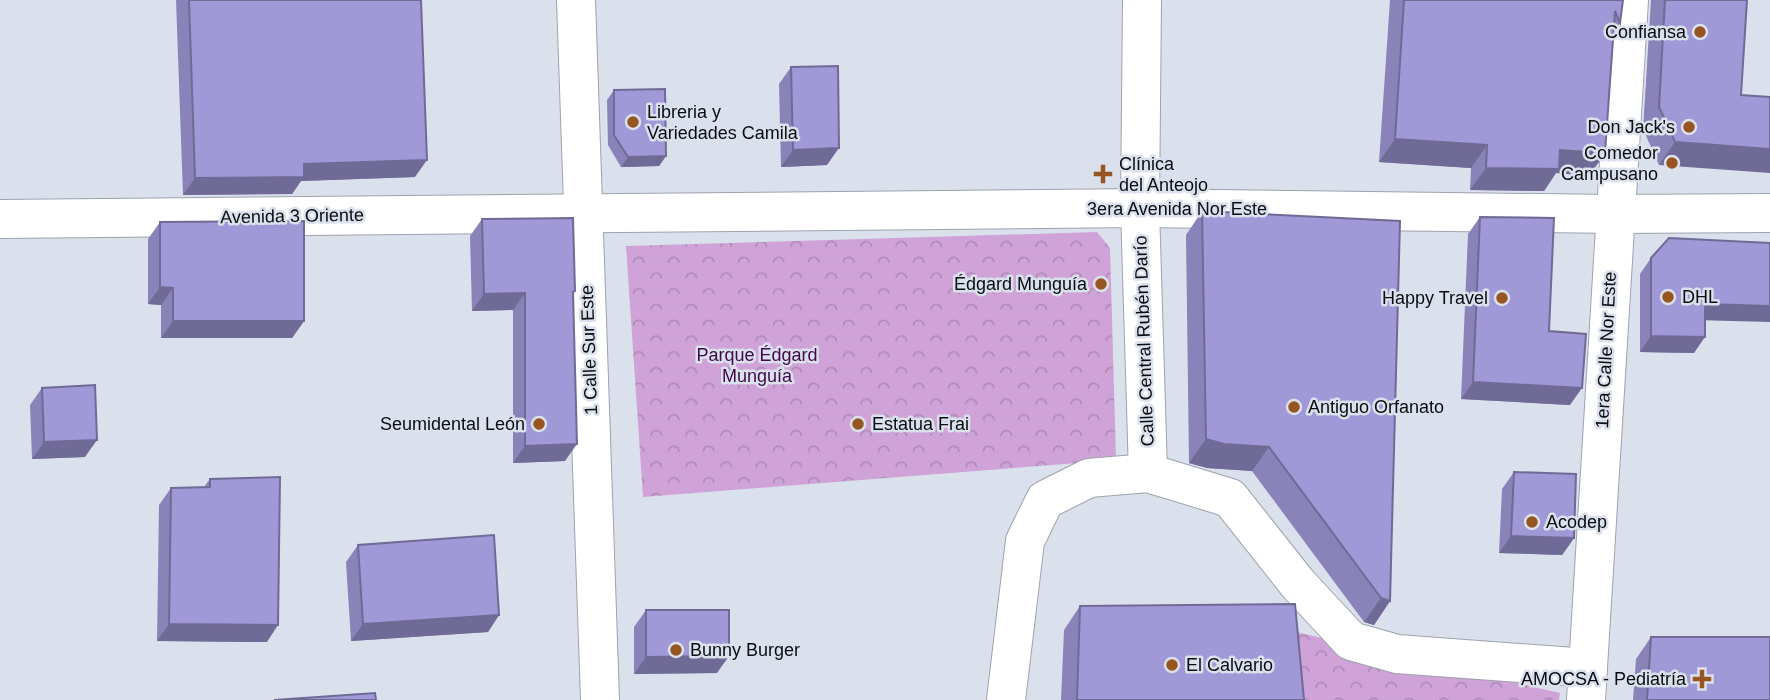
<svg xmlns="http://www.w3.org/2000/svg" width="1770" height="700" font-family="Helvetica,sans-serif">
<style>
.park{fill:url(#park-crowns)}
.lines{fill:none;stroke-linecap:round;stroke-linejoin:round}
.minor-casing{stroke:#9da3ad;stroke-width:40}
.tertiary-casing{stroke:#9da3ad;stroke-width:40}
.minor{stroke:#fff;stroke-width:38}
.tertiary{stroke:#fff;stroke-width:38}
.wall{fill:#8a83b9}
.shaded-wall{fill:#706a96}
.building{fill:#a098d7;stroke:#706a96;stroke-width:2}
.poi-dot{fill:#975621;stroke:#dae1ec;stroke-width:2.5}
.labels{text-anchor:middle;stroke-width:5;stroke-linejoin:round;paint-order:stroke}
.poi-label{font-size:18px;fill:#0a0c10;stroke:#dae1ec;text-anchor:start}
.street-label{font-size:18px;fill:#0a0c10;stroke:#dae1ec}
.park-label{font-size:18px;fill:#42084c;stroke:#dae1ec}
</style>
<defs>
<pattern id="park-crowns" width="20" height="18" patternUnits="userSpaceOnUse" patternTransform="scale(1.75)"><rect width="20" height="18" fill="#cfa3d7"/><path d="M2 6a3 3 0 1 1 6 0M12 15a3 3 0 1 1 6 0" fill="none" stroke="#b08bb8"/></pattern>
</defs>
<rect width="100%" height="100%" fill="#dae1ec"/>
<g class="park">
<polygon points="1097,232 1110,248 1116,460 643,497 626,246"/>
<polygon points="1279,628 1560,693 1559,700 1285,700"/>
</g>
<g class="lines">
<defs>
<g id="minor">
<polyline points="576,0 600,700"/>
<polyline points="1614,214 1770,213"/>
<polyline points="0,219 1140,208 1148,473"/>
<polyline points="1006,700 1025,541 1045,500 1089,478 1148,473 1230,498 1298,584 1351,641 1397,654 1588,668"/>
</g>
<g id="tertiary">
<polyline points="1142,0 1140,208 1614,214"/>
<polyline points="1586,700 1629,0"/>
</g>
</defs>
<use href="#minor" class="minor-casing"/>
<use href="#tertiary" class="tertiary-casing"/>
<use href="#minor" class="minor"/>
<use href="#tertiary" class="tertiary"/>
</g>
<g class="wall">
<polygon points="176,0 421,0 415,177 301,181 292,194 183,195"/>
<polygon points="1390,0 1623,0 1620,23 1614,32 1605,153 1589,176 1556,173 1544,191 1470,190 1471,168 1379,162"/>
<polygon points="1651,0 1747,0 1741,95 1659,165 1643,129"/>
<polygon points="791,67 827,165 781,167 779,84"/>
<polygon points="614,90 666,156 659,166 621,167 608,145 607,100"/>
<polygon points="1202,211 1390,601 1374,625 1364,622 1252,471 1207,468 1189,463 1186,235"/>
<polygon points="1480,217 1549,331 1570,405 1461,399 1468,234"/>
<polygon points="482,219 573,295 565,461 513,463 513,310 472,311 470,236"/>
<polygon points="160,222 304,321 292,338 161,338 161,305 148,304 148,239"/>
<polygon points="1651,258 1705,320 1694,353 1640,352 1640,274"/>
<polygon points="42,388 85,457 32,459 30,405"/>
<polygon points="1514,472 1574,538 1562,555 1499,553 1502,489"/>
<polygon points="210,479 267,642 157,641 159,505 171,488 204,487"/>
<polygon points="358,545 499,615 488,632 351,641 346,562"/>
<polygon points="1080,606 1304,700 1061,700 1064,630"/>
<polygon points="646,610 717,673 634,674 634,627"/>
<polygon points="1651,637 1770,700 1633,700 1636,659"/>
</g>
<g class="shaded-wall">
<polygon points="1395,139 1487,145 1471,168 1379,162"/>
<polygon points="1675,142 1770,149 1770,173 1659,165"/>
<polygon points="839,148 827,165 781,167 793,150"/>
<polygon points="1560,150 1605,153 1589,176 1556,173 1544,191 1470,190 1486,168"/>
<polygon points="666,156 659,166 621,167 628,157"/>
<polygon points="427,160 415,177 301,181 292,194 183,195 195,178 304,164"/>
<polygon points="160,287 173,288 161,305 148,304"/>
<polygon points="525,293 513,310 472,311 484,294"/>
<polygon points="1705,304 1770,306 1770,322 1694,320"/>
<polygon points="173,321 304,321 292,338 161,338"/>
<polygon points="1651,336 1705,337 1694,353 1640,352"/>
<polygon points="1473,382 1582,388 1570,405 1461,399"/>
<polygon points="1206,439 1269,447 1252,471 1207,468 1189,463"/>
<polygon points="97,440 85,457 32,459 44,442"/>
<polygon points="577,444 565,461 513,463 525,446"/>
<polygon points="1511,536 1574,538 1562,555 1499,553"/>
<polygon points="1381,598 1390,601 1374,625 1364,622"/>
<polygon points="499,615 488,632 351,641 363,624"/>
<polygon points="169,624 278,625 267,642 157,641"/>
<polygon points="729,656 717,673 634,674 646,657"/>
</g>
<g class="building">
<polygon points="189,0 421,0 427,160 304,164 304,177 195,178"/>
<polygon points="1404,0 1623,0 1620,23 1615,11 1605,153 1560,150 1559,169 1486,168 1487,145 1395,139"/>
<polygon points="1665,0 1747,0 1741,95 1770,97 1770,149 1675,142 1659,107"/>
<polygon points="838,66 839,148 793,150 791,67"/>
<polygon points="665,89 666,156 628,157 614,135 614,90"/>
<polygon points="1202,211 1400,221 1390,601 1381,598 1269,447 1224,444 1206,439"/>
<polygon points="1480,217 1554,218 1549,331 1586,334 1582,388 1473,382"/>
<polygon points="573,218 575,291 573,292 577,444 525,446 525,293 484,294 482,219"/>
<polygon points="304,221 304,321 173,321 173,288 160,287 160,222"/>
<polygon points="1669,238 1770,243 1770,306 1705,304 1705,337 1651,336 1651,258"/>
<polygon points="95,385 97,440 44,442 42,388"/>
<polygon points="1514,472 1576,474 1574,538 1511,536"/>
<polygon points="280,477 278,625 169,624 171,488 210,487 210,479"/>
<polygon points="494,535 499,615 363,624 358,545"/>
<polygon points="1295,604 1304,700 1077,700 1080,606"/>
<polygon points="646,610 729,610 729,656 646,657"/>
<polygon points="1651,637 1770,637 1770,700 1647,700"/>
<polygon points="375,693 376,700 274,700"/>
</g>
<g class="poi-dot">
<circle cx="1700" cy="32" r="7"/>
<circle cx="633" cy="122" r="7"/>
<circle cx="1689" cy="127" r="7"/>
<circle cx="1672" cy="163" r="7"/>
<path d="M1099.5 163.5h7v7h7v7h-7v7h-7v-7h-7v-7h7z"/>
<circle cx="1101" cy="284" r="7"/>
<circle cx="1668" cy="297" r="7"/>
<circle cx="1502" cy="298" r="7"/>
<circle cx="1294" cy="407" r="7"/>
<circle cx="539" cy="424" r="7"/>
<circle cx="858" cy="424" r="7"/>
<circle cx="1532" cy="522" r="7"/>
<circle cx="676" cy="650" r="7"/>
<circle cx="1172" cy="665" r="7"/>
<path d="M1698.5 668.5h7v7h7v7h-7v7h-7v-7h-7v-7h7z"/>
</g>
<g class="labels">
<g class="poi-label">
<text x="1686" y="38" text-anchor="end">Confiansa</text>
<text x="647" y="118">Libreria y<tspan x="647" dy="21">Variedades Camila</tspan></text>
<text x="1675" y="133" text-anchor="end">Don Jack's</text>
<text x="1658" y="159" text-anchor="end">Comedor<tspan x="1658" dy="21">Campusano</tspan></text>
<text x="1119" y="170">Clínica<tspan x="1119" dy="21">del Anteojo</tspan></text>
<text x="1087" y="290" text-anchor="end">Édgard Munguía</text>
<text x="1682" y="303">DHL</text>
<text x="1488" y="304" text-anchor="end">Happy Travel</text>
<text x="1308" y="413">Antiguo Orfanato</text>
<text x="525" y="430" text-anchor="end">Seumidental León</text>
<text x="872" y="430">Estatua Frai</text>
<text x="1546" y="528">Acodep</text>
<text x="690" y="656">Bunny Burger</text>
<text x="1186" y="671">El Calvario</text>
<text x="1686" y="685" text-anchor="end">AMOCSA - Pediatría</text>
</g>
<g class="street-label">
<text x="1177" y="215">3era Avenida Nor Este</text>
<text transform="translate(292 216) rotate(-1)" y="6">Avenida 3 Oriente</text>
<text transform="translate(1144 341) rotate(-92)" y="6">Calle Central Rubén Darío</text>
<text transform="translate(589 350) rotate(-92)" y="6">1 Calle Sur Este</text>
<text transform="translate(1606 350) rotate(-87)" y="6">1era Calle Nor Este</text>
</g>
<g class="park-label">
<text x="757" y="361">Parque Édgard<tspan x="757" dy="21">Munguía</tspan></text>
</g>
</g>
</svg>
